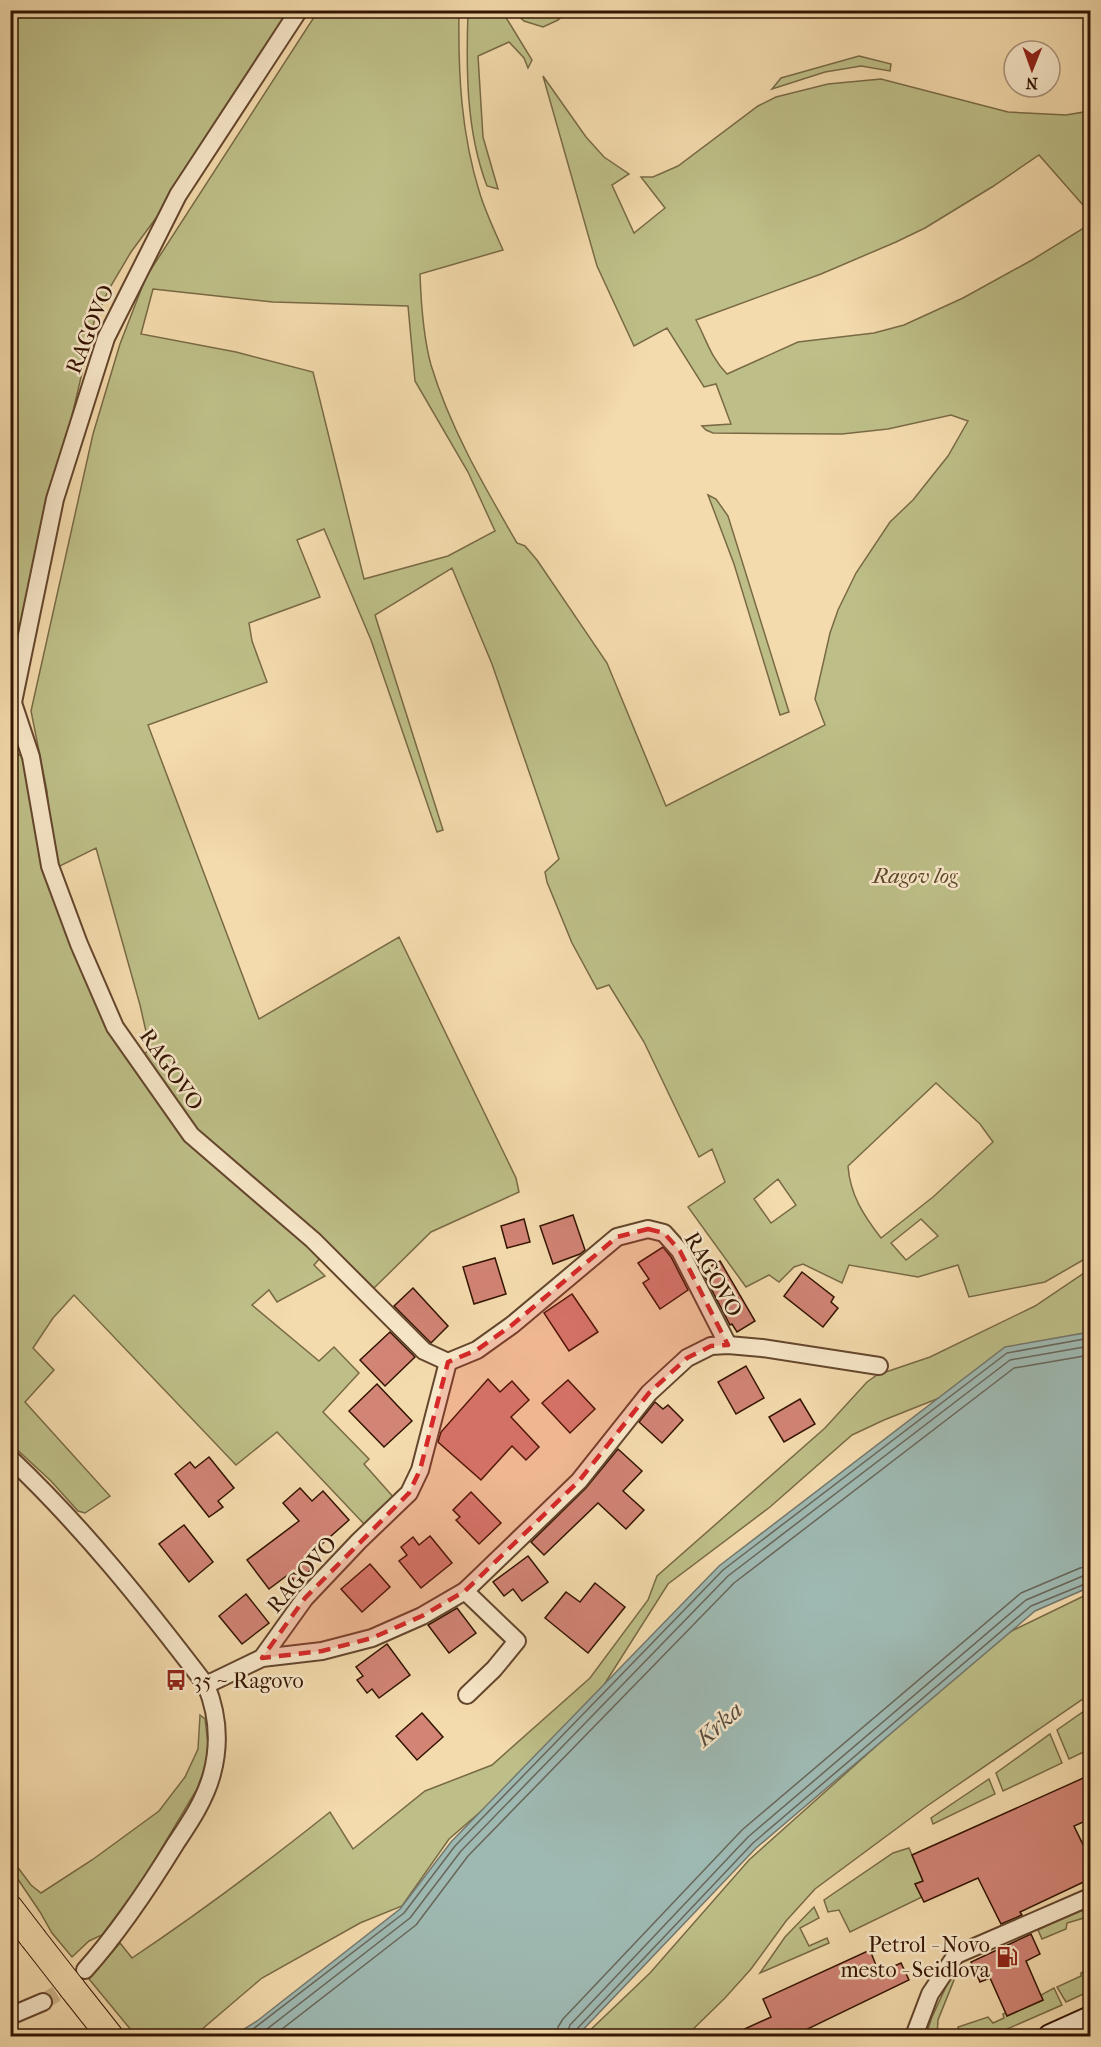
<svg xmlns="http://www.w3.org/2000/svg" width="1101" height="2047" font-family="'IM FELL French Canon',serif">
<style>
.green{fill:#bebf88;stroke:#796a45;stroke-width:1.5;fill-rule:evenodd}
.water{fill:#9eb9b2;stroke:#74776c;stroke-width:1.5}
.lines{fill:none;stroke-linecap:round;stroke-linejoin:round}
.shore{stroke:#69665a;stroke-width:1.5}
.building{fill:#d28475;stroke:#341402;stroke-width:1.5}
.street-tunnel{stroke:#ceb38b;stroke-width:16;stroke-dasharray:16 8;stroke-linecap:butt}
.street-casing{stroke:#64462d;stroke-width:20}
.secondary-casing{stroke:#341402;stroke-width:26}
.primary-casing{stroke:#341402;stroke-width:28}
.street{stroke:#f8e8ca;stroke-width:16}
.secondary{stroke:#f8e8ca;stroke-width:22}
.primary{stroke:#f4dbad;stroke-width:26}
.primary-bridge-casing{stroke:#341402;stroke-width:28;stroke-linecap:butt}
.primary-bridge{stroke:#f4dbad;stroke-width:26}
.marked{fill:#d62828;fill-opacity:0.2;stroke:#d62828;stroke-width:4.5;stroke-dasharray:12 8;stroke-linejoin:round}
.labels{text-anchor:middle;stroke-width:5;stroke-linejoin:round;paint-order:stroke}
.street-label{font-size:22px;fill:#341402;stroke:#f8e8ca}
.park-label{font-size:22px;font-style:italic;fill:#5d472a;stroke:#f8e8ca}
.poi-label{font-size:22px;fill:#341402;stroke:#f8e8ca;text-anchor:start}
.water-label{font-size:24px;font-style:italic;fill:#594e40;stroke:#f8e8ca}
</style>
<rect width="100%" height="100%" fill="#f4dbad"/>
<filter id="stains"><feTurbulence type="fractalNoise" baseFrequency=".00333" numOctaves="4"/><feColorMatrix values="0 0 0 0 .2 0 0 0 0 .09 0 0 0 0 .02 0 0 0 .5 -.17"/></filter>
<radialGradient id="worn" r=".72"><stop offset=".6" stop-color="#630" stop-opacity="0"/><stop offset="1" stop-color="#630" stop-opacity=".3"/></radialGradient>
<g class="green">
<polygon points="11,11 296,11 156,218 131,252 109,289 94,322 11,675"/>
<path d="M 318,11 L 459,11 C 458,73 461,134 480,194 C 486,213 495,232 503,250 L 420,274 C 421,303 423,336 431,365 C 450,428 484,486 517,543 L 525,546 L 537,560 L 607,663 L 666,806 L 825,725 L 815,699 L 830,633 L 838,610 L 856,573 L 890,522 L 913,500 L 948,456 L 968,421 L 951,415 L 888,429 L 842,434 L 713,433 L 706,430 L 702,426 L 731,424 L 716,384 L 704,387 L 667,328 L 634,346 L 597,266 L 543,76 L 586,137 L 604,157 L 629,174 L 612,185 L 634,233 L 665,208 L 641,177 L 653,177 L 678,166 L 758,106 L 776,97 L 828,84 L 881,79 L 1008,112 L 1066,115 L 1090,111 L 1090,213 L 1039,155 L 992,187 L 925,228 L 896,242 L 821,274 L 696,320 C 706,339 711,358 727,374 L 798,342 L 874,333 L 904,325 L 963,298 L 1032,260 L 1090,224 L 1090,1214 L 1085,1219 L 1090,1226 L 1090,1256 L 1045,1282 L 969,1297 L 958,1265 L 918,1277 L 849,1265 L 842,1283 L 803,1264 L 794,1267 L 779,1282 L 769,1275 L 746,1287 L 688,1207 L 725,1182 L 712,1149 L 699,1157 L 644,1042 L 609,985 L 597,989 L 572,943 L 547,882 L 545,872 L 559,859 L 492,664 L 452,568 L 375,615 L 443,830 L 437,832 L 371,640 L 324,529 L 297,540 L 320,597 L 249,623 L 252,641 L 267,682 L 148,725 L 259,1019 L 399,937 L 516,1178 L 519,1192 L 431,1232 L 373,1289 L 198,1133 L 141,1057 L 150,1049 L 140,1005 L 96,848 L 58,867 L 51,833 L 47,791 L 31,711 L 93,434 L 120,344 L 146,277 ZM 153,289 L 273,302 L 408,306 L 415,381 L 468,472 L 495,531 L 448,556 L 364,579 L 313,372 L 236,352 L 141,334 ZM 936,1083 L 980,1124 L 993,1142 L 933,1197 L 881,1238 C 864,1216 850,1195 848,1166 ZM 778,1179 L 796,1205 L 771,1223 L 754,1199 ZM 921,1219 L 938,1236 L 906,1260 L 891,1243 Z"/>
<path d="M 468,11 L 502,11 L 532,60 L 528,68 L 524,58 L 509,42 L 478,56 L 483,137 L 498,189 L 487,186 C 466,131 466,69 468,11 Z"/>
<polygon points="513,11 514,10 568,11 558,20 543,27 524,21"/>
<polygon points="859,56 891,64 890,71 861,66 825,72 772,89 781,78"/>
<polygon points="708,495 716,499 728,516 789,712 780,715 734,564"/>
<polygon points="17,754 24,757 42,856 141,1077 321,1257 314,1265 325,1276 277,1302 269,1290 252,1305 319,1361 334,1347 359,1373 323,1412 369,1459 364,1464 395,1499 366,1526 277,1432 236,1465 74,1295 53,1318 33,1348 54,1370 25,1402 110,1496 85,1513 78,1511 51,1481 11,1444 10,784"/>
<path d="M 1090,1269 L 1090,1338 L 884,1420 L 852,1435 L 770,1507 L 668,1584 L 595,1699 L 537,1763 L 449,1839 L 402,1906 L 360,1923 L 262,1978 L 194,2036 L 136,2036 L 89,1979 L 120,1943 L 132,1958 C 201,1912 266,1863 330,1812 L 353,1849 L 425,1791 L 492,1765 L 590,1678 L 648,1600 L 657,1576 L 825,1428 L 867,1382 L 877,1375 L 930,1357 L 1035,1306 Z"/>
<polygon points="1090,1593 1090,1694 927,1806 815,1889 786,1921 751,1969 725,1998 686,2036 584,2036 650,1973 749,1860 997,1638"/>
<polygon points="1090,1707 1090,1749 1069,1759 1057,1730"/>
<polygon points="200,1715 205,1719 208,1744 206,1764 197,1789 141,1883 102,1935 89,1941 72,1957 52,1933 40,1912 11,1869 10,1857 31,1885 41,1893 92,1860 159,1811 185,1777 198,1749"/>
<polygon points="1050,1734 1062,1763 1003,1791 996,1773"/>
<polygon points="989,1779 995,1794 933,1824 931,1818"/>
<polygon points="909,1848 923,1881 915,1884 922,1897 850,1932 839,1910 828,1912 824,1900 893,1853"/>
<polygon points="1090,1902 1090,1929 1084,1918 1067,1923 1066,1929 1042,1939 1038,1930"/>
<polygon points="814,1907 819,1918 800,1928 809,1946 827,1938 829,1943 760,1973 785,1937"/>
<polygon points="1085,1971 1090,1973 1090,1991 1066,2002 1057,1987 1081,1976 1081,1973"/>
<polygon points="951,1976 954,1980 938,2020 937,2036 926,2035 932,2017"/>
<polygon points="1054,1988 1062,2005 991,2036 959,2036 958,2027 988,2017 993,2023 1004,2018 1003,2014 1006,2013 1007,2016 1043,2000 1041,1995"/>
</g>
<polygon class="water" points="1090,1332 1090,1587 1035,1611 756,1848 577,2036 233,2036 257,2021 400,1909 451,1842 719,1566 1005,1347"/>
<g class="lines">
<g class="shore">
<polyline points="244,2036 404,1913 455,1846 723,1570 1007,1353 1090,1338"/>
<polyline points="258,2036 410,1918 461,1851 728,1576 1010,1360 1090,1346"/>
<polyline points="273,2036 416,1925 468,1856 734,1583 1014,1368 1090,1355"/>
<polyline points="557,2036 558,2027 563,2019 742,1830 1021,1593 1080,1568 1090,1566"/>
<polyline points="566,2036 570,2025 748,1837 1026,1600 1083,1576 1090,1575"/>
<polyline points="574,2036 576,2030 753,1843 1031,1606 1090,1582"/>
</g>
</g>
<g class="building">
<polygon points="573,1215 585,1250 580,1254 553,1264 540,1226"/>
<polygon points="524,1219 530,1242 507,1248 501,1226"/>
<polygon points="663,1247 671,1257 688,1290 660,1309 643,1283 649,1279 638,1263"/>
<polygon points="495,1258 506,1294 474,1304 463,1267"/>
<polygon points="720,1261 755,1321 737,1332 732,1324 730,1325 702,1271"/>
<polygon points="802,1272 834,1297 831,1302 838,1308 823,1327 784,1296"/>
<polygon points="413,1288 448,1326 431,1343 394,1306"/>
<polygon points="572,1294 598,1332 569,1351 544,1313"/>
<polygon points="390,1332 415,1357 385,1386 360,1360"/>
<polygon points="746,1366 764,1398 736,1414 718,1382"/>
<polygon points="488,1379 500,1392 512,1381 529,1400 511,1417 539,1447 526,1460 512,1446 481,1480 438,1442 441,1432"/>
<polygon points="568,1380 595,1409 570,1433 542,1403"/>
<polygon points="377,1384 412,1421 384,1447 349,1411"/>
<polygon points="800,1399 815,1424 784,1442 769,1417"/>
<polygon points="655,1402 663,1409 668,1405 683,1420 662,1443 639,1422"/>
<polygon points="618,1449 642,1471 623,1491 644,1510 626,1529 598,1503 544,1555 531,1542 586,1488"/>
<polygon points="209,1457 234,1488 218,1501 223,1507 209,1517 175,1474 190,1462 195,1468"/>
<polygon points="300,1488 312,1501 323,1491 349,1520 304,1560 311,1570 295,1582 289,1574 269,1589 247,1560 299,1521 283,1503"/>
<polygon points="471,1492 501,1523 479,1544 456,1520 460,1517 453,1510"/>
<polygon points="184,1525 213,1562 189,1582 159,1544"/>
<polygon points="430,1536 452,1563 421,1588 399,1561 407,1555 401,1547 413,1537 419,1545"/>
<polygon points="528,1556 548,1582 522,1601 513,1589 504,1596 493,1582"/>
<polygon points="370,1564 390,1587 362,1612 341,1589"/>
<polygon points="595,1583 625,1607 588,1653 545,1618 566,1592 580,1602"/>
<polygon points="246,1594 269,1623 242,1644 219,1616"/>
<polygon points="457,1608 476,1633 449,1653 428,1625"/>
<polygon points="387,1644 410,1675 379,1698 372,1689 367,1693 357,1680 363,1676 356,1667"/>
<polygon points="422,1713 443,1737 417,1760 396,1736"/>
<polygon points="1090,1775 1090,1819 1074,1826 1090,1859 1090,1879 1020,1912 1022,1915 1001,1924 978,1878 924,1902 915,1884 923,1881 912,1855"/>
<polygon points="1031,1934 1040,1954 1026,1961 1043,2000 1007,2016 990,1978 980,1982 971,1962"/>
<polygon points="870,1950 879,1973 901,1963 909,1980 791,2037 727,2037 771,2017 763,1999"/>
</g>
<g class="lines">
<polyline class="street-tunnel" points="43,2002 65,1988 75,1978"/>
<defs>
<g id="street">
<polyline points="13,703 31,757 50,866 79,944 115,1027 191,1135 313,1240 424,1351 448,1362 477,1350 512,1325 617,1237 648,1229 664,1233 680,1251 728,1345"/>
<polyline points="11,712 55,499 106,338 178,195 299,10"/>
<path d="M 10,1458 C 83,1527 145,1605 206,1685 C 218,1714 220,1744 212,1774 C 205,1800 190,1822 176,1843 C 149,1887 119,1932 85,1970"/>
<polyline points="465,1591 517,1641 494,1669 467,1695"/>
<polyline points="262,1658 305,1598 359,1541 409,1493 420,1470 448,1362"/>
<polyline points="206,1685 262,1658 322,1651 372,1638 422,1616 465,1591 579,1481 649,1393 687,1358 711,1346 728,1345 762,1348 879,1366"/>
<polyline points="10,2016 43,2002"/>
<polyline points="914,2036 930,1994 956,1955 1090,1897"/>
</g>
<polyline id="secondary" points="1050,2036 1090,2018"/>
<g id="primary">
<polyline points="10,1908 33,1938"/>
<polyline points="72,1988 110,2036"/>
</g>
</defs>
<use href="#street" class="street-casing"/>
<use href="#secondary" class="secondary-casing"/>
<use href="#primary" class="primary-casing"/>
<use href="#street" class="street"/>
<use href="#secondary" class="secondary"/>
<use href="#primary" class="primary"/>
<defs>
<polyline id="primary-bridge" points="33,1938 72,1988"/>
</defs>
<use href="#primary-bridge" class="primary-bridge-casing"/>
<use href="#primary-bridge" class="primary-bridge"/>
</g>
<path class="marked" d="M 648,1229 L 664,1233 L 680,1251 L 728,1345 L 711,1346 L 687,1358 L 649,1393 L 579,1481 L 465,1591 L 422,1616 L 372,1638 L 322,1651 L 262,1658 L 305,1598 L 409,1493 L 420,1470 L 448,1362 L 477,1350 L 512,1325 L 617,1237 Z"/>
<defs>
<symbol id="bus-bare" viewBox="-9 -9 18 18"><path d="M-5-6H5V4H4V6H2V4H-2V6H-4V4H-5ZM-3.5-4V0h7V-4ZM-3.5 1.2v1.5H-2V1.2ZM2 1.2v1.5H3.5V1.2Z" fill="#8f2418" stroke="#f8e8ca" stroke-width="2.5" paint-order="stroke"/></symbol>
<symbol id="fuel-bare" viewBox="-9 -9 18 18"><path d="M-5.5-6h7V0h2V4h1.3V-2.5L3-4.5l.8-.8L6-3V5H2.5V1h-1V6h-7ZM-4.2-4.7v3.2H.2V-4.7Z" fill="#8f2418" stroke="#f8e8ca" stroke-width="2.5" paint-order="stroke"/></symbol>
</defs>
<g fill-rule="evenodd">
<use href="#bus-bare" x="161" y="1665" width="30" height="30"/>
<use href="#fuel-bare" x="992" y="1942" width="30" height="30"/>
</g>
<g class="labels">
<g class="street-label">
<text transform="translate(89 329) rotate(-68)" y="8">RAGOVO</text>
<text transform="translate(172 1069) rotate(55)" y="8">RAGOVO</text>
<text transform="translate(714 1274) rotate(60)" y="8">RAGOVO</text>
<text transform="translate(301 1574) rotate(-49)" y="8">RAGOVO</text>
</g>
<g class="park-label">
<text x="915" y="883">Ragov log</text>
</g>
<g class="poi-label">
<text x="193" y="1688">35 ~ Ragovo</text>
<text x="990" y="1952" text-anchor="end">Petrol - Novo<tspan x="990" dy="25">mesto - Seidlova</tspan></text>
</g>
<g class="water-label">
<text transform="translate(719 1724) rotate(-41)" y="8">Krka</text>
</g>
</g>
<rect width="1101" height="2047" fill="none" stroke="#f4dbad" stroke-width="36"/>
<rect x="12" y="12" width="1077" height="2023" fill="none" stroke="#341402" stroke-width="3"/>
<rect x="18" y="18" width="1065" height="2011" fill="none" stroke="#341402" stroke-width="1.5"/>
<g transform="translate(1032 69) rotate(181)"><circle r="28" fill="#f8e8ca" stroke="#aa937a" stroke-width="1.5"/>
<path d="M0-4.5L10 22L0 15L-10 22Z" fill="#8f2418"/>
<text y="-9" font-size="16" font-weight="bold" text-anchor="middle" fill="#341402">N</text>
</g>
<rect width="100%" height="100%" filter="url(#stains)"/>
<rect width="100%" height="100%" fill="url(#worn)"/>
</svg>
